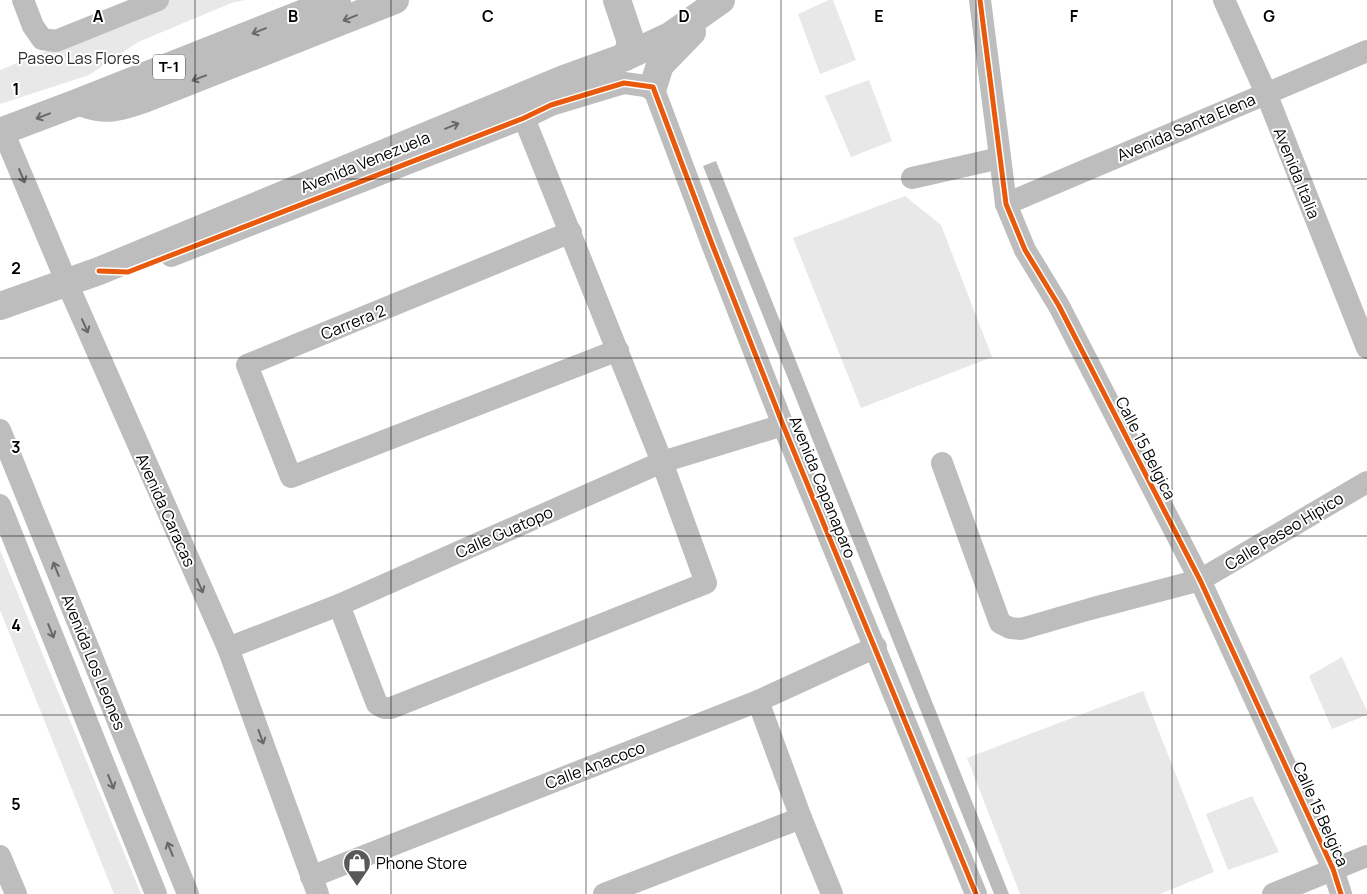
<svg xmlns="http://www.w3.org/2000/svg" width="1367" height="894" font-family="Manrope,sans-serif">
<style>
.green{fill:#e8e8e8}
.water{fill:#bababa}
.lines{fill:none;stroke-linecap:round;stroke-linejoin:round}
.minor{stroke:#bdbdbd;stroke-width:22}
.major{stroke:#bdbdbd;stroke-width:28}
.cycleway-casing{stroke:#fff;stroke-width:8}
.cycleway{stroke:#e8590c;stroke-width:5}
.oneway{stroke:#686868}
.grid{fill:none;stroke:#000;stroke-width:1;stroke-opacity:0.55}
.labels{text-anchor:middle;stroke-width:4;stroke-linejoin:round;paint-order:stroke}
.shield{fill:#fff;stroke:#4c4c4c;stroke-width:1}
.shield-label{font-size:15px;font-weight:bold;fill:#000}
.park-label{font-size:16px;fill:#2d2d2d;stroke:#fff}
.street-label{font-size:16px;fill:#000;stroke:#fff}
.poi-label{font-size:16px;fill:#000;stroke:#fff;text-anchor:start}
.grid-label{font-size:16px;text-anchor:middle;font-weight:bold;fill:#000;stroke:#fff;stroke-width:4;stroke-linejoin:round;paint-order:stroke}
</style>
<rect width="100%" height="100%" fill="#fff"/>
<g class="green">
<polygon points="170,0 246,0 234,2 138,42 89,75 0,104 0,70"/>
<polygon points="829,0 833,0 856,60 820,74 798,14"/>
<polygon points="869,80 892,141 851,157 825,96"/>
<polygon points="905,196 941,225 992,357 861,408 793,238"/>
<polygon points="0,550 141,894 114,894 0,610"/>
<polygon points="1342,657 1367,711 1367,715 1332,729 1309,676"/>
<polygon points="1143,691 1214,872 1160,894 1020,894 967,758"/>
<polygon points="1252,796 1279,852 1228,870 1206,814"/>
</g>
<polygon class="water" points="716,161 1009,894 994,894 703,166"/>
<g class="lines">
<g class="minor">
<polyline points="23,0 33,26 42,39 56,41 158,0"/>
<polyline points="980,0 1006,204 1025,250 1059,306 1200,580 1333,869 1341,894"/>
<polyline points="1224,0 1266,93 1367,348"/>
<polyline points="3,131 67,283 228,648 318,894"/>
<polyline points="912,178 1000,158"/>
<polyline points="1006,204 1367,51"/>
<polyline points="571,232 247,365 291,477 618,350"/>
<polyline points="171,256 524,118 551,105 624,83 653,87 712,244 783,425 976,894"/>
<polyline points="0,430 188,894"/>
<polyline points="942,463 1000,623 1010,628 1021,629 1090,609 1200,580 1367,482"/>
<polyline points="0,505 156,894"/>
<polyline points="339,605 377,704 384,708 391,708 706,583 662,462 524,118"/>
<polyline points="228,648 339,605 662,462 783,425"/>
<polyline points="758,701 801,818 832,894"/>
<polyline points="0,856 16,894"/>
<polyline points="311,877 758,701 876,647"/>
<polyline points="604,894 801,818"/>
<polyline points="1273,894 1367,856"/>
</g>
<g class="major">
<polyline points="617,0 630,39 630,47 625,57"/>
<polyline points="653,87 660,65 692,32"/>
<path d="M 83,103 C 108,112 120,107 144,99 L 395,0"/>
<polyline points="0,132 79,102 337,0"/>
<polyline points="0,306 99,271 564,79 625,57 670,36 721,0"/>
</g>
<defs>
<g id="cycleway">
<polyline points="980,0 1006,204 1025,250 1059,306 1200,580 1333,869 1341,894"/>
<polyline points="99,271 128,272 524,118 551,105 624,83 653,87 712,244 783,425 976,894"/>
</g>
</defs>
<use href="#cycleway" class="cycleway-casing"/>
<use href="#cycleway" class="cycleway"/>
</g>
<defs><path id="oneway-shaft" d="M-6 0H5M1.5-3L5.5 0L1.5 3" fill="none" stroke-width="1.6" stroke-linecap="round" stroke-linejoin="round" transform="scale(1.25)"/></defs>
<g class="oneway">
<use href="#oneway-shaft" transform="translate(350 18) rotate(158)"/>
<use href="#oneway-shaft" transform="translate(259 31) rotate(158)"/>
<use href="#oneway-shaft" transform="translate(199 78) rotate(159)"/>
<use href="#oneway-shaft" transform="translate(43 116) rotate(159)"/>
<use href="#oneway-shaft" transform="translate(452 126) rotate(-22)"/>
<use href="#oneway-shaft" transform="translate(22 176) rotate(67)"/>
<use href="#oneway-shaft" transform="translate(85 326) rotate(66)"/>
<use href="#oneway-shaft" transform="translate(56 569) rotate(-112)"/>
<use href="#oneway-shaft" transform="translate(200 586) rotate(66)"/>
<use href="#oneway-shaft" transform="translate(51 631) rotate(68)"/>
<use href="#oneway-shaft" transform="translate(261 737) rotate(70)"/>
<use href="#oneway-shaft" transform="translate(111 782) rotate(68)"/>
<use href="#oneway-shaft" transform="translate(170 849) rotate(-112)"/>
</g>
<path class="grid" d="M 195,0 L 195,894M 391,0 L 391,894M 586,0 L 586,894M 781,0 L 781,894M 976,0 L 976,894M 1172,0 L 1172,894M 0,179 L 1367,179M 0,358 L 1367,358M 0,536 L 1367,536M 0,715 L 1367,715"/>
<defs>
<symbol id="shop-pin" viewBox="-11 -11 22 30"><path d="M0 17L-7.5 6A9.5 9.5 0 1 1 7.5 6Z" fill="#595959" stroke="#fff"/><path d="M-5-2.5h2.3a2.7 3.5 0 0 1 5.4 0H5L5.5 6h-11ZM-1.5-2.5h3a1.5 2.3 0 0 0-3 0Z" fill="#fff"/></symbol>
</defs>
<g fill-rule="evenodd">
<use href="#shop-pin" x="341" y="847" width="32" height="43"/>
</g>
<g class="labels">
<rect class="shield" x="153" y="54.5" width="32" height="25" rx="4"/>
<g class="shield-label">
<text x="169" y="72">T-1</text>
</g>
<g class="park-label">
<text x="79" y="64">Paseo Las Flores</text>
</g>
<g class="street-label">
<text transform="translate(1186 127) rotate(-23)" y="6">Avenida Santa Elena</text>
<text transform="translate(365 162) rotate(-22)" y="6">Avenida Venezuela</text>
<text transform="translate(1297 173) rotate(68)" y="6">Avenida Italia</text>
<text transform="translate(353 322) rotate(-22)" y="6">Carrera 2</text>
<text transform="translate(1146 448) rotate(63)" y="6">Calle 15 Belgica</text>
<text transform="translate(823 487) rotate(68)" y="6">Avenida Capanaparo</text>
<text transform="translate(166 510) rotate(66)" y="6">Avenida Caracas</text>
<text transform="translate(1284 531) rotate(-31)" y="6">Calle Paseo Hipico</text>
<text transform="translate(504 532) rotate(-24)" y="6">Calle Guatopo</text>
<text transform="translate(94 662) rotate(68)" y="6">Avenida Los Leones</text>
<text transform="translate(595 765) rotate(-21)" y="6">Calle Anacoco</text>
<text transform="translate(1321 814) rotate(66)" y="6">Calle 15 Belgica</text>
</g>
<g class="poi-label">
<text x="376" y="869">Phone Store</text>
</g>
</g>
<g class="grid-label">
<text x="98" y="22">A</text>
<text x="293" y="22">B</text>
<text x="488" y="22">C</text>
<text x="684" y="22">D</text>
<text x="879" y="22">E</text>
<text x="1074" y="22">F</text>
<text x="1269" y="22">G</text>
<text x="16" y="95">1</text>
<text x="16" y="274">2</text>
<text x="16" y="453">3</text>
<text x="16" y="631">4</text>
<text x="16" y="810">5</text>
</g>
</svg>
